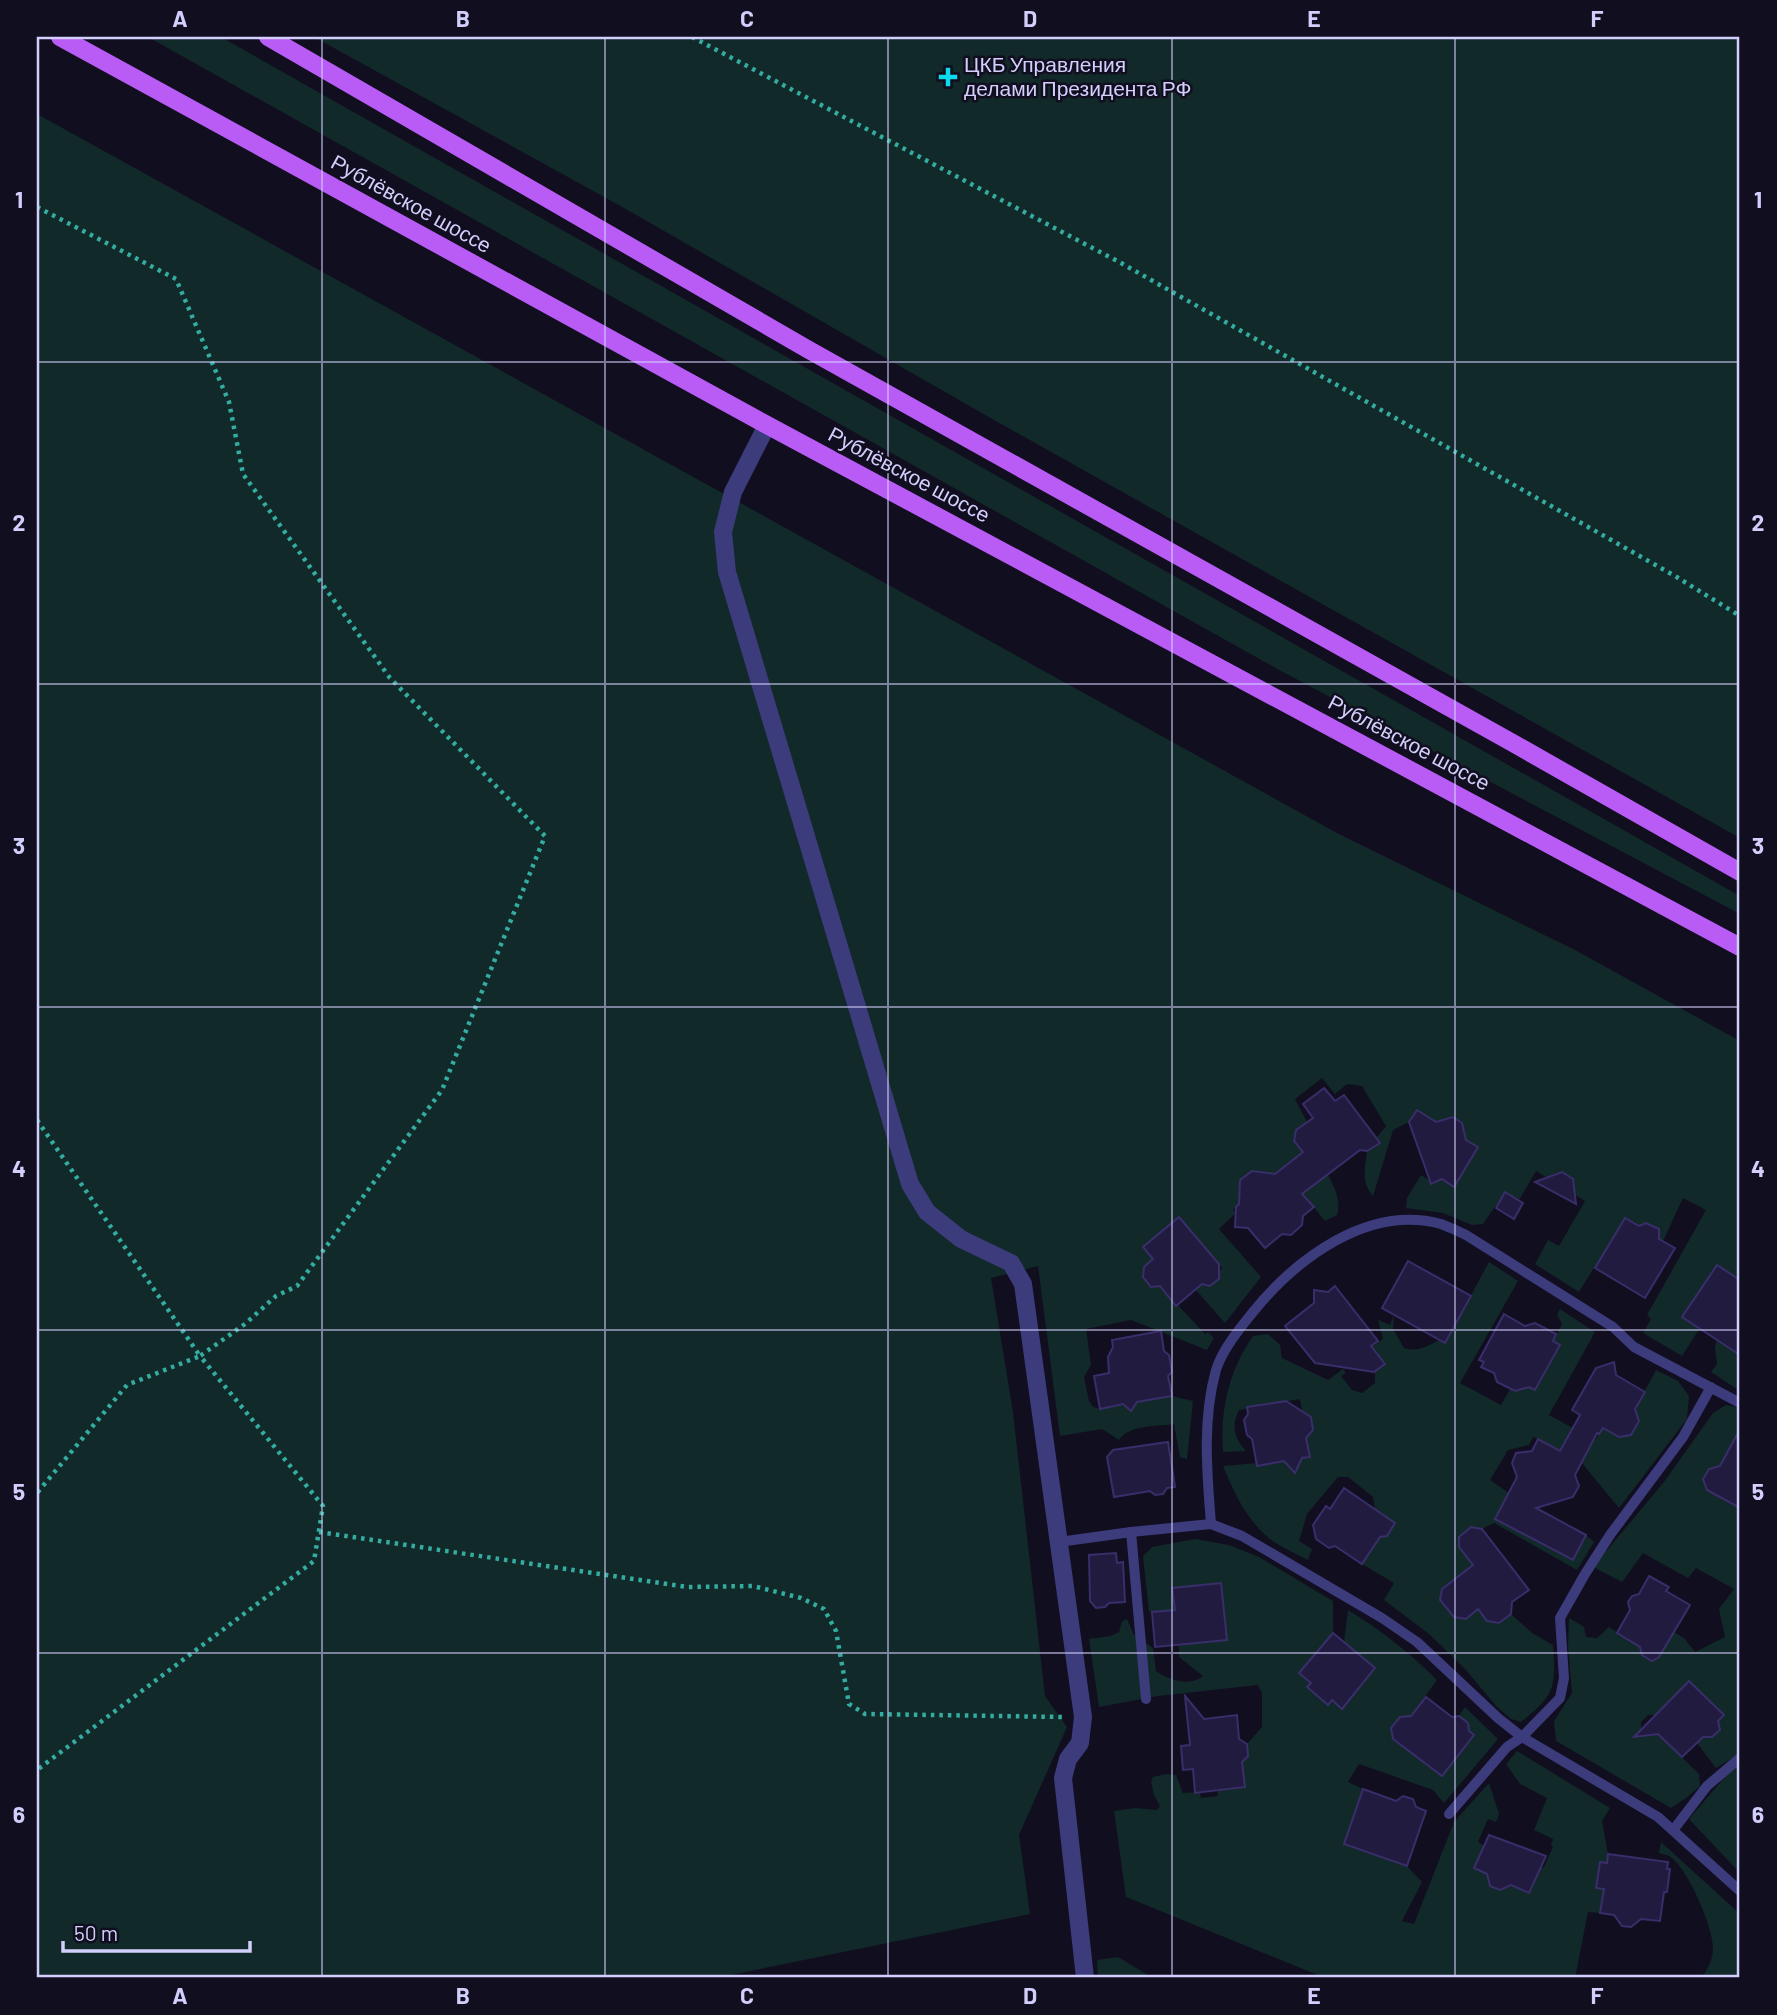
<svg xmlns="http://www.w3.org/2000/svg" width="1777" height="2015" font-family="Barlow,sans-serif">
<style>
.green{fill:#112928}
.building{fill:#211b40;stroke:#392e6a;stroke-width:2}
.lines{fill:none;stroke-linecap:round;stroke-linejoin:round}
.path{stroke:#34aca1;stroke-width:4.5;stroke-dasharray:3.5 5;stroke-linecap:butt}
.service{stroke:#3c3b7c;stroke-width:10}
.minor{stroke:#3c3b7c;stroke-width:18}
.primary{stroke:#b95cf6;stroke-width:18}
.grid{fill:none;stroke:#d3cffc;stroke-width:2;stroke-opacity:0.55}
.poi-dot{fill:#0cdbeb;stroke:#110e20;stroke-width:2.5}
.labels{text-anchor:middle;stroke-width:5;stroke-linejoin:round;paint-order:stroke}
.poi-label{font-size:21px;fill:#d3cffc;stroke:#110e20;text-anchor:start}
.street-label{font-size:21px;fill:#d3cffc;stroke:#110e20}
.neatline{fill:none;stroke:#d3cffc;stroke-width:2.5}
.grid-label{font-size:23px;text-anchor:middle;font-weight:bold;fill:#d3cffc}
</style>
<rect width="100%" height="100%" fill="#110e20"/>
<g class="green">
<polygon points="148,37 221,37 1740,896 1740,914 1281,671"/>
<polygon points="314,37 1740,37 1740,838 994,420 624,208"/>
<path d="M 37,114 L 1337,833 L 1575,950 L 1740,1041 L 1740,1280 L 1717,1265 L 1700,1328 L 1682,1356 L 1643,1333 L 1651,1319 L 1647,1315 L 1706,1210 L 1683,1198 L 1663,1241 L 1659,1238 L 1659,1229 L 1646,1223 L 1639,1226 L 1625,1218 L 1579,1292 L 1535,1264 L 1548,1240 L 1559,1246 L 1585,1201 L 1536,1171 L 1519,1200 L 1505,1192 L 1483,1224 L 1472,1225 L 1443,1213 L 1406,1208 L 1407,1198 L 1421,1175 L 1434,1183 L 1440,1178 L 1454,1187 L 1478,1148 L 1461,1137 L 1464,1132 L 1462,1122 L 1453,1117 L 1444,1120 L 1441,1125 L 1420,1112 L 1409,1122 L 1393,1130 L 1373,1196 C 1361,1183 1365,1168 1367,1151 L 1375,1146 L 1376,1138 L 1386,1126 L 1362,1086 L 1347,1084 L 1335,1094 L 1322,1078 L 1295,1099 L 1307,1122 L 1294,1141 L 1300,1148 L 1310,1149 C 1323,1167 1344,1193 1337,1215 L 1325,1221 L 1282,1169 L 1271,1177 L 1266,1172 L 1252,1171 L 1240,1180 L 1239,1194 L 1243,1201 L 1233,1210 L 1236,1213 L 1219,1229 L 1261,1277 L 1225,1323 L 1196,1290 L 1202,1284 L 1210,1286 L 1222,1268 L 1180,1217 L 1143,1247 L 1153,1259 L 1144,1267 L 1143,1277 L 1151,1287 L 1160,1286 L 1205,1334 L 1208,1332 L 1214,1338 L 1207,1350 L 1131,1320 L 1086,1329 L 1091,1365 L 1084,1377 L 1089,1401 L 1093,1407 L 1100,1409 L 1123,1404 L 1127,1408 L 1134,1406 L 1137,1402 L 1172,1396 L 1193,1401 L 1187,1459 L 1180,1457 L 1174,1424 C 1156,1427 1130,1424 1119,1440 L 1102,1429 L 1060,1436 L 1038,1266 L 991,1278 L 1013,1412 L 1045,1696 L 1067,1727 L 1019,1835 L 1030,1914 L 716,1978 L 37,1978 Z"/>
<path d="M 1489,1262 L 1518,1281 L 1460,1383 L 1501,1405 L 1510,1389 L 1515,1391 L 1522,1389 L 1525,1385 L 1536,1390 L 1560,1346 L 1553,1341 L 1562,1324 L 1557,1315 L 1560,1309 L 1595,1332 L 1549,1415 L 1595,1440 L 1603,1428 L 1619,1437 L 1631,1435 L 1639,1422 L 1635,1409 L 1656,1370 L 1678,1381 L 1689,1396 L 1687,1419 L 1619,1508 L 1581,1462 L 1538,1439 L 1533,1437 L 1529,1445 L 1508,1450 L 1490,1480 L 1509,1493 L 1496,1518 L 1572,1560 L 1586,1535 L 1594,1542 L 1577,1570 L 1494,1523 L 1482,1529 L 1471,1527 L 1459,1537 L 1459,1547 L 1473,1565 L 1442,1589 L 1440,1600 L 1454,1617 L 1466,1619 L 1478,1609 L 1487,1621 L 1499,1623 L 1511,1614 L 1532,1633 L 1553,1645 C 1556,1688 1555,1695 1521,1722 L 1511,1719 L 1497,1707 L 1465,1669 L 1429,1634 L 1384,1600 L 1394,1583 L 1362,1564 L 1380,1537 L 1373,1497 L 1348,1477 L 1338,1477 L 1307,1514 L 1299,1541 L 1312,1549 L 1308,1560 C 1297,1554 1285,1549 1274,1542 C 1248,1523 1235,1495 1223,1466 L 1257,1463 L 1261,1465 L 1284,1461 L 1289,1467 L 1298,1466 L 1302,1458 L 1310,1457 L 1306,1438 L 1313,1430 L 1311,1417 L 1302,1411 L 1300,1399 L 1239,1410 C 1231,1427 1234,1437 1246,1451 L 1223,1452 C 1220,1410 1229,1370 1253,1336 L 1268,1334 L 1280,1345 L 1282,1358 L 1328,1380 L 1343,1369 L 1346,1373 L 1341,1376 L 1352,1390 L 1362,1393 L 1375,1383 L 1375,1372 L 1385,1364 L 1367,1350 L 1383,1339 L 1378,1320 L 1390,1325 L 1394,1315 L 1393,1329 L 1404,1348 C 1418,1352 1426,1347 1439,1340 L 1445,1343 Z"/>
<polygon points="1717,1340 1736,1353 1740,1348 1740,1391 1711,1372 1717,1364 1715,1348"/>
<polygon points="1726,1405 1740,1408 1740,1432 1720,1466 1709,1469 1703,1479 1707,1490 1740,1509 1740,1754 1716,1768 1697,1743 1703,1737 1712,1737 1720,1731 1718,1721 1723,1715 1648,1715 1641,1722 1641,1730 1647,1735 1658,1734 1699,1774 1700,1786 1686,1798 1671,1808 1556,1741 1554,1721 1572,1693 1568,1647 1569,1618 1584,1627 1586,1637 1597,1638 1609,1627 1640,1647 1642,1655 1651,1661 1659,1657 1674,1632 1684,1638 1695,1652 1725,1637 1719,1609 1734,1589 1696,1568 1688,1578 1643,1553 1622,1582 1593,1567 1664,1482 1713,1413"/>
<path d="M 1195,1539 L 1229,1545 L 1259,1557 L 1333,1601 L 1333,1633 L 1299,1673 L 1311,1683 L 1307,1687 L 1328,1704 L 1332,1700 L 1342,1709 L 1375,1669 L 1344,1642 L 1348,1610 C 1381,1630 1410,1653 1437,1680 L 1411,1716 L 1400,1717 L 1391,1728 L 1394,1739 L 1442,1776 L 1474,1735 L 1469,1731 L 1468,1723 L 1459,1716 L 1465,1707 L 1498,1739 L 1444,1803 L 1433,1790 L 1359,1764 L 1348,1782 L 1363,1789 L 1345,1844 L 1407,1866 L 1422,1882 L 1402,1921 L 1414,1924 L 1454,1822 L 1489,1783 L 1499,1814 L 1496,1822 L 1488,1819 L 1478,1842 L 1484,1846 L 1487,1874 L 1491,1886 L 1544,1867 L 1553,1847 L 1551,1845 L 1553,1839 L 1534,1830 L 1547,1798 L 1520,1784 L 1506,1764 L 1517,1751 L 1610,1808 L 1602,1821 L 1608,1854 L 1607,1863 L 1600,1862 L 1596,1888 L 1604,1889 L 1600,1913 L 1588,1912 L 1575,1978 L 1325,1978 L 1126,1897 L 1114,1811 L 1135,1808 L 1157,1810 L 1160,1806 L 1154,1795 L 1151,1781 L 1153,1777 L 1166,1774 L 1176,1775 L 1183,1793 L 1200,1792 L 1201,1798 L 1218,1796 L 1217,1790 L 1244,1787 L 1242,1762 L 1248,1756 L 1247,1744 L 1262,1727 L 1262,1693 L 1258,1685 L 1158,1696 L 1099,1707 L 1089,1639 L 1111,1636 L 1119,1632 L 1122,1621 L 1127,1619 L 1134,1635 L 1153,1648 L 1156,1671 C 1168,1680 1190,1687 1203,1676 L 1179,1657 L 1179,1645 L 1227,1639 L 1221,1583 L 1173,1588 L 1175,1610 L 1149,1612 L 1143,1556 L 1152,1547 Z"/>
<polygon points="1740,1765 1740,1873 1689,1819 1730,1771"/>
<path d="M 1661,1842 L 1740,1914 L 1740,1978 L 1702,1978 C 1708,1968 1713,1959 1713,1948 C 1713,1927 1687,1866 1669,1856 C 1666,1854 1662,1854 1659,1853 Z"/>
<polygon points="1118,1957 1153,1978 1098,1978 1097,1960"/>
</g>
<g class="building">
<polygon points="1324,1088 1335,1101 1344,1095 1380,1143 1367,1151 1360,1150 1302,1194 1314,1207 1303,1216 1302,1225 1291,1235 1282,1234 1265,1248 1248,1228 1235,1227 1236,1207 1239,1204 1240,1180 1252,1171 1275,1174 1303,1152 1294,1141 1296,1130 1313,1118 1303,1104"/>
<polygon points="1417,1110 1436,1122 1453,1117 1462,1123 1466,1140 1478,1147 1454,1187 1442,1179 1431,1184 1409,1122"/>
<polygon points="1562,1172 1573,1179 1576,1204 1535,1182"/>
<polygon points="1505,1192 1523,1203 1514,1219 1496,1208"/>
<polygon points="1179,1217 1219,1264 1219,1279 1210,1286 1202,1284 1176,1306 1160,1286 1151,1287 1143,1277 1144,1267 1153,1259 1143,1247"/>
<polygon points="1625,1218 1639,1226 1646,1223 1659,1229 1659,1239 1675,1248 1645,1298 1595,1268"/>
<polygon points="1408,1261 1471,1296 1445,1343 1382,1308"/>
<polygon points="1717,1265 1740,1280 1740,1355 1682,1317"/>
<polygon points="1335,1286 1378,1341 1371,1346 1385,1364 1374,1372 1315,1363 1285,1326 1314,1303 1314,1290 1328,1292"/>
<polygon points="1504,1314 1525,1326 1535,1323 1556,1334 1553,1341 1560,1345 1535,1390 1529,1387 1515,1391 1497,1382 1494,1373 1481,1367 1484,1362 1479,1360"/>
<polygon points="1161,1331 1164,1351 1169,1355 1172,1372 1168,1376 1172,1396 1137,1402 1131,1411 1123,1404 1100,1409 1094,1376 1109,1373 1108,1357 1113,1347 1112,1340"/>
<polygon points="1614,1362 1616,1375 1645,1392 1635,1409 1639,1421 1631,1435 1619,1437 1603,1428 1599,1434 1597,1433 1575,1475 1579,1486 1573,1497 1536,1508 1586,1535 1573,1560 1495,1519 1517,1477 1512,1463 1516,1453 1532,1451 1538,1439 1560,1451 1580,1415 1572,1410 1596,1368"/>
<polygon points="1286,1401 1311,1417 1313,1430 1306,1438 1310,1457 1302,1458 1295,1473 1284,1461 1257,1466 1252,1439 1247,1435 1244,1420 1248,1414 1247,1407"/>
<polygon points="1740,1429 1740,1508 1707,1490 1703,1479 1709,1469 1720,1466"/>
<polygon points="1168,1442 1175,1487 1167,1488 1163,1494 1155,1495 1150,1491 1114,1497 1107,1457 1113,1450"/>
<polygon points="1344,1488 1395,1523 1387,1536 1380,1537 1362,1564 1335,1546 1329,1548 1316,1539 1313,1525 1326,1506 1330,1509"/>
<polygon points="1471,1527 1482,1529 1529,1590 1512,1602 1511,1614 1499,1623 1487,1621 1478,1609 1466,1619 1454,1617 1440,1600 1442,1589 1473,1565 1459,1547 1459,1537"/>
<polygon points="1116,1553 1117,1563 1123,1562 1125,1602 1109,1603 1105,1607 1096,1608 1090,1601 1089,1555"/>
<polygon points="1649,1576 1669,1587 1666,1591 1690,1605 1659,1657 1652,1661 1642,1655 1640,1647 1617,1633 1630,1610 1628,1602 1632,1596 1639,1594"/>
<polygon points="1221,1583 1227,1640 1155,1647 1152,1612 1175,1610 1172,1588"/>
<polygon points="1333,1633 1375,1668 1342,1709 1332,1700 1328,1705 1307,1687 1311,1683 1299,1673"/>
<polygon points="1689,1681 1724,1715 1718,1721 1720,1730 1712,1737 1703,1737 1682,1757 1658,1734 1634,1737"/>
<polygon points="1185,1696 1204,1719 1237,1715 1239,1739 1247,1744 1248,1756 1242,1762 1245,1787 1195,1793 1193,1769 1183,1770 1181,1746 1190,1745"/>
<polygon points="1426,1697 1452,1717 1459,1716 1468,1723 1469,1731 1474,1735 1442,1776 1393,1739 1391,1728 1400,1717 1411,1716"/>
<polygon points="1363,1789 1396,1801 1403,1796 1413,1799 1416,1807 1426,1811 1407,1866 1344,1844"/>
<polygon points="1489,1835 1546,1856 1529,1893 1511,1885 1500,1890 1490,1886 1487,1874 1474,1868"/>
<polygon points="1608,1854 1668,1862 1667,1869 1670,1869 1667,1892 1664,1892 1660,1921 1641,1919 1631,1927 1622,1926 1614,1915 1600,1913 1604,1889 1596,1888 1600,1862 1607,1863"/>
</g>
<g class="lines">
<g class="path">
<polyline points="692,37 1121,263 1675,576 1740,616"/>
<polyline points="37,207 176,279 229,402 243,474 390,678 545,836 442,1090 297,1286 276,1296 245,1324 200,1356 323,1506 314,1561 37,1770"/>
<polyline points="37,1120 200,1356 127,1385 37,1493"/>
<polyline points="319,1532 687,1587 753,1586 801,1598 824,1609 836,1631 849,1704 865,1714 1065,1717"/>
</g>
<g class="service">
<path d="M 1211,1524 C 1207,1473 1202,1420 1216,1370 C 1222,1350 1240,1328 1253,1312 C 1296,1259 1368,1204 1441,1224 C 1449,1227 1458,1231 1466,1235 L 1613,1327 L 1634,1347 L 1740,1403"/>
<polyline points="1131,1532 1146,1699"/>
<polyline points="1059,1542 1131,1532 1211,1524 1242,1536 1382,1618 1417,1642 1498,1718 1522,1737 1658,1817 1740,1891"/>
<polyline points="1449,1814 1507,1747 1522,1737 1560,1698 1564,1678 1560,1618 1585,1574 1610,1535 1683,1437 1711,1387"/>
<polyline points="1674,1829 1707,1786 1740,1758"/>
</g>
<polyline class="minor" points="767,425 733,492 723,532 727,572 910,1184 927,1212 961,1239 1011,1263 1023,1284 1083,1717 1080,1743 1068,1759 1063,1778 1085,1978"/>
<g class="primary">
<polyline points="60,37 767,425 1740,947"/>
<polyline points="268,37 809,350 1511,742 1740,872"/>
</g>
</g>
<path class="grid" d="M 322,37 L 322,1978M 605,37 L 605,1978M 888,37 L 888,1978M 1172,37 L 1172,1978M 1455,37 L 1455,1978M 37,362 L 1740,362M 37,684 L 1740,684M 37,1007 L 1740,1007M 37,1330 L 1740,1330M 37,1653 L 1740,1653"/>
<path class="poi-dot" d="M944.5 66.5h7v7h7v7h-7v7h-7v-7h-7v-7h7z"/>
<g class="labels">
<g class="poi-label">
<text x="964" y="72">ЦКБ Управления<tspan x="964" dy="24">делами Президента РФ</tspan></text>
</g>
<g class="street-label">
<text transform="translate(411 204) rotate(29)" y="7">Рублёвское шоссе</text>
<text transform="translate(909 475) rotate(28)" y="7">Рублёвское шоссе</text>
<text transform="translate(1409 743) rotate(28)" y="7">Рублёвское шоссе</text>
</g>
</g>
<rect width="1777" height="2015" fill="none" stroke="#110e20" stroke-width="77"/>
<path d="M63 1941v10h187v-10" fill="none" stroke="#d3cffc" stroke-width="3.5"/>
<text x="74" y="1941" font-size="21" fill="#d3cffc" stroke="#110e20" stroke-width="5" paint-order="stroke">50 m</text>
<rect x="38" y="38" width="1700" height="1938" class="neatline"/>
<g class="grid-label">
<text x="180" y="27">A</text>
<text x="463" y="27">B</text>
<text x="747" y="27">C</text>
<text x="1030" y="27">D</text>
<text x="1314" y="27">E</text>
<text x="1597" y="27">F</text>
<text x="19" y="208">1</text>
<text x="1758" y="208">1</text>
<text x="19" y="531">2</text>
<text x="1758" y="531">2</text>
<text x="19" y="854">3</text>
<text x="1758" y="854">3</text>
<text x="19" y="1177">4</text>
<text x="1758" y="1177">4</text>
<text x="19" y="1500">5</text>
<text x="1758" y="1500">5</text>
<text x="19" y="1823">6</text>
<text x="1758" y="1823">6</text>
<text x="180" y="2004">A</text>
<text x="463" y="2004">B</text>
<text x="747" y="2004">C</text>
<text x="1030" y="2004">D</text>
<text x="1314" y="2004">E</text>
<text x="1597" y="2004">F</text>
</g>
</svg>
